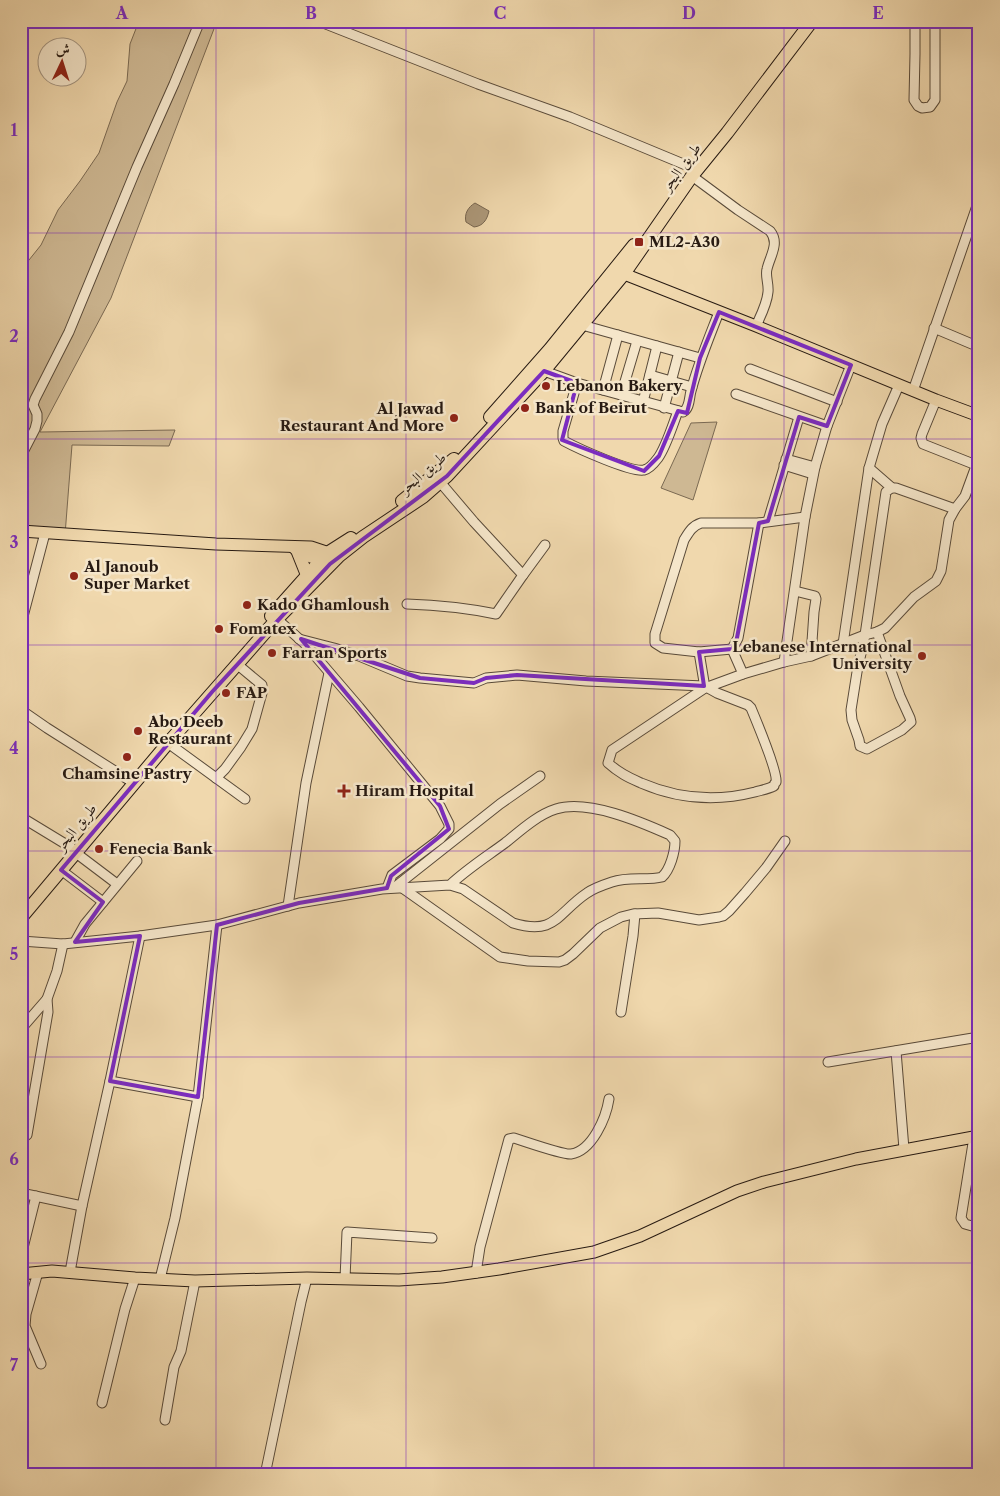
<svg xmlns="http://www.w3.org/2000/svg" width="1000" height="1496" font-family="'Libre Caslon Text',Amiri,serif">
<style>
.green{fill:#ceb893;stroke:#7a6952}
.water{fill:#ac9778;stroke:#77654f}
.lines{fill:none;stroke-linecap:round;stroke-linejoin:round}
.minor-casing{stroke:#594a39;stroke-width:11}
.major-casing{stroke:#271a12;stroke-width:13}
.highway-casing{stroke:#271a12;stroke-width:14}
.minor{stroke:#f5e6ca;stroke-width:9}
.major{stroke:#f0d8ad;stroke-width:11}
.highway{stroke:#f0d8ad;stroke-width:12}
.marked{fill:none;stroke:#7b2cbf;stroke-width:4;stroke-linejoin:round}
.grid{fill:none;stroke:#7b2cbf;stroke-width:1;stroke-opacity:0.55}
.poi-dot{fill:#8f2418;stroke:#f5e6ca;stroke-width:2}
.labels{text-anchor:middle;stroke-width:5;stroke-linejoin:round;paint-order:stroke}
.street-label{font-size:15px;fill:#271a12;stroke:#f5e6ca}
.poi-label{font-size:15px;font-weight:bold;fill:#271a12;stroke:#f5e6ca;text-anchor:start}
.neatline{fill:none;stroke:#7b2cbf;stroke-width:2}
.grid-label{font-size:16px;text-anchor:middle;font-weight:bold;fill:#7b2cbf}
</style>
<rect width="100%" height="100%" fill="#f0d8ad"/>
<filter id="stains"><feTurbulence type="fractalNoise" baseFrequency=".004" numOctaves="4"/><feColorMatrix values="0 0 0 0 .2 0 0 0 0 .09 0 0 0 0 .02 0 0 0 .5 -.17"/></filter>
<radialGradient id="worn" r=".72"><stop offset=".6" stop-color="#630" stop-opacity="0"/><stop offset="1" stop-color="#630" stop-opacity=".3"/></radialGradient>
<g class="green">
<polygon points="139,21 217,21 111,298 40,432 175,430 169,446 72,445 65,535 21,531 21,270 41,245 58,210 80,181 99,153 117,102 127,81 130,44"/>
<polygon points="717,422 693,500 661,488 691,423"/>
</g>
<path class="water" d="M 475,203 L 489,211 C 487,220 483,226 474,227 L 466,222 C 464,214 468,207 475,203 Z"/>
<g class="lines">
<defs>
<g id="minor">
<polyline points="318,21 478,84 570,117 693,168"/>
<polyline points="915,21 915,54 914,100 918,106 922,108 930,107 935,100 935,21"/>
<path d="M 692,176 L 738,210 L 770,231 C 780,243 770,256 767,269 C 765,276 769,284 768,292 C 767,304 761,315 756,326"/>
<polyline points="582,325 700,358"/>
<polyline points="934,328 979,347"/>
<polyline points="750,369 837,402"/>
<path d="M 544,371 L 577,383 L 683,412 C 690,408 689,398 691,391 C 698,364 709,338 719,312"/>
<polyline points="650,375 692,387"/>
<path d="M 577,383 L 563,431 L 563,438 L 564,441 C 577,448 632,473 644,470 C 649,469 655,462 658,458 C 666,447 673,424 678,411"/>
<polyline points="603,390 618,335"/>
<polyline points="913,391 979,200"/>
<polyline points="736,394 827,426"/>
<polyline points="621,395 637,341"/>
<polyline points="936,400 922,434 921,438 923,444 976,465"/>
<polyline points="643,402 657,346"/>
<polyline points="664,408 679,352"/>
<polyline points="975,414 979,402"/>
<polyline points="21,456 35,429 37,421 37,414 33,405 35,399 69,332 137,167 174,84 200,21"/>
<polyline points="786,459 815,467"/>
<polyline points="784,465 813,474"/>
<polyline points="869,468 892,488"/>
<polyline points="440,482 474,522 523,575"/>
<polyline points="768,521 799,417"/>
<polyline points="795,591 815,596 816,599 814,612 811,656"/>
<path d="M 407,604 C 437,605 467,608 496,614 L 523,575 L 545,545"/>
<polyline points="277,619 305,644 359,707 440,806 449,824 449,829 440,839 392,875 387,888"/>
<polyline points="21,624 45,533"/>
<polyline points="877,632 900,696 910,718 911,722 902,730 867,749 860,746 859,740 852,720 851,710 857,672 865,635 886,492 891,488 896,488 955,509"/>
<polyline points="299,639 334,648 359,656 407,676 420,678 474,683 486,678 517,675 586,681 704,686"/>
<polyline points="843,644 869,468 882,424 899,385"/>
<path d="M 732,649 L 699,652 L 663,648 L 655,643 L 655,634 L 684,540 C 689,532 692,526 701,523 L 759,523 L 805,517"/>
<polyline points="732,649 738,638 759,523"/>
<polyline points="732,649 743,674"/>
<polyline points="699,652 705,688"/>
<polyline points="784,662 805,517 815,467 827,426 851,365"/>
<path d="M 708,688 L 717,693 L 748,705 L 751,708 C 756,720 778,773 776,782 C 775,783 774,784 774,786 C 768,789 762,790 755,792 C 716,802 678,799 641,783 C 628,777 619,773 608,763 L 612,750 L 705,688 L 743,674 L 784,662 L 811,656 L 865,635 L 877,632 L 885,628 L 914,597 L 936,581 L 941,571 L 949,520 L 955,509 L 965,496 L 979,458"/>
<polyline points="21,710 47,728 129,780"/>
<polyline points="168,743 245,799"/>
<polyline points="216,778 225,769 241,747 252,729 262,693 262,685 238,665"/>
<polyline points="21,817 72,848"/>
<polyline points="76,853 117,884"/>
<polyline points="61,870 103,902"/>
<polyline points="395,887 500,804 540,776"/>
<polyline points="401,887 500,957 528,961 559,962 565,960 573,954 600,928 621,917 633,914 658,913 699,920 719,917 723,916 729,911 745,893 766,868 785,841"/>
<polyline points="288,906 306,783 329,673"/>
<path d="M 21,941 L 63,944 L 140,936 L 217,925 L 299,903 L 382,889 L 450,885 L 463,889 L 513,923 C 556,936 557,913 587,893 C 594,888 603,885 612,882 C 629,876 647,881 662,877 C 670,870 675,852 675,841 L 670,835 C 641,822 588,799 556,809 C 537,815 520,831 505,843 C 486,857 467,869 450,885"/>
<polyline points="75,942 85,924 137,861"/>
<polyline points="621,1012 633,936 635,914"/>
<polyline points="21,1029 47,999"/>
<polyline points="896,1051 904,1149"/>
<polyline points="828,1062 979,1037"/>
<polyline points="110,1081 198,1097"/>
<polyline points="974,1137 961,1218 965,1224 979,1228"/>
<polyline points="21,1138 27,1135 48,1012 47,999 57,971 63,944"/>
<polyline points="21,1193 82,1206"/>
<polyline points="21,1256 36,1196"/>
<polyline points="38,1272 26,1314 25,1326 41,1364"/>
<polyline points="70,1272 82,1206 110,1081 140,936"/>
<path d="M 476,1273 L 480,1247 L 509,1139 L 514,1138 C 524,1141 563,1155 571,1154 C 592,1151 606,1118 609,1099"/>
<polyline points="160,1279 175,1218 198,1097 217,925"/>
<polyline points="345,1279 347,1232 432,1238"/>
<polyline points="102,1403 125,1309 135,1278"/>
<polyline points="165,1420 174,1367 181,1351 195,1281"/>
<polyline points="265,1475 301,1302 307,1278"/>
</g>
<g id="major">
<polyline points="617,268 624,274 756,326 936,400 979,416"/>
<polyline points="21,531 216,544 311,547 335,555"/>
<polyline points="293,547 300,553 328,563"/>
<polyline points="21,1274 52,1271 135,1278 195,1281 307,1278 399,1280 442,1277 499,1269 594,1252 640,1236 737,1191 764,1182 856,1159 979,1136"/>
</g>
<g id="highway">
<polyline points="490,417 550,349 634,245"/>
<polyline points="402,501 454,459"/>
<polyline points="297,550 307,575"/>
<polyline points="271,616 321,560 329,552 351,538"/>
<polyline points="21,918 168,743 277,619 339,556 363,537 423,497 447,476 544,371 624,274 692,176 727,133 812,21"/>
</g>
</defs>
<use href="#minor" class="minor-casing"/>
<use href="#major" class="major-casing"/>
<use href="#highway" class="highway-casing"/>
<use href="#minor" class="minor"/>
<use href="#major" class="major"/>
<use href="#highway" class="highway"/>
</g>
<path class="marked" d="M 719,312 L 851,365 L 827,426 L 799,417 L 768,521 L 759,523 L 736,643 L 732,649 L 699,652 L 704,686 L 517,675 L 486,678 L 474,683 L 420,678 L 301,639 L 440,806 L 449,829 L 391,876 L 387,888 L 299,903 L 217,925 L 198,1097 L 110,1081 L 140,936 L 75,942 L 103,902 L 61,870 L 212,692 L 330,564 L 447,476 L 544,371 L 577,383 L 562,440 L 644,471 L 659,456 L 678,411 L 687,413 L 700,358 Z"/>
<path class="grid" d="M 216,21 L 216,1475M 406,21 L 406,1475M 594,21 L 594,1475M 784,21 L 784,1475M 21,233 L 979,233M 21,439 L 979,439M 21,645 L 979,645M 21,851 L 979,851M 21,1057 L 979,1057M 21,1263 L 979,1263"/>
<g class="poi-dot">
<rect x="634" y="237" width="10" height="10" rx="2.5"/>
<circle cx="546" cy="386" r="5"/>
<circle cx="525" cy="408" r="5"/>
<circle cx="454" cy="418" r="5"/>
<circle cx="74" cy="576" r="5"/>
<circle cx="247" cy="605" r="5"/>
<circle cx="219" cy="629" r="5"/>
<circle cx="272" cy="653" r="5"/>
<circle cx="922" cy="656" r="5"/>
<circle cx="226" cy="693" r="5"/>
<circle cx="138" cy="731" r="5"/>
<circle cx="127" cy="757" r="5"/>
<path d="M341.5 783.5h5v5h5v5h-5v5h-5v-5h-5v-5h5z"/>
<circle cx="99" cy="849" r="5"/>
</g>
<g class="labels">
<g class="street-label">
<text transform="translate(681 167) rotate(-53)" y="5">طريق البحر</text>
<text transform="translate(423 473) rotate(-40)" y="5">طريق البحر</text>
<text transform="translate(76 827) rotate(-51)" y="5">طريق البحر</text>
</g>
<g class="poi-label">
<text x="649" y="247">ML2-A30</text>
<text x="556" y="391">Lebanon Bakery</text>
<text x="535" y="413">Bank of Beirut</text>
<text x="444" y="414" text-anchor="end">Al Jawad<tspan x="444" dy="17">Restaurant And More</tspan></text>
<text x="84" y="572">Al Janoub<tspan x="84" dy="17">Super Market</tspan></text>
<text x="257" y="610">Kado Ghamloush</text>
<text x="229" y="634">Fomatex</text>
<text x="912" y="652" text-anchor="end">Lebanese International<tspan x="912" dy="17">University</tspan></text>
<text x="282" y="658">Farran Sports</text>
<text x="236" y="698">FAP</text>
<text x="148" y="727">Abo Deeb<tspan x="148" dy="17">Restaurant</tspan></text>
<text x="127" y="779" text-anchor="middle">Chamsine Pastry</text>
<text x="355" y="796">Hiram Hospital</text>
<text x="109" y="854">Fenecia Bank</text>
</g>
</g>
<rect width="1000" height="1496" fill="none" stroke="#f0d8ad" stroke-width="55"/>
<g transform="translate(62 62) rotate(4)"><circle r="24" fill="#f5e6ca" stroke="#a39480"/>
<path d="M0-4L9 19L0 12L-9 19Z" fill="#8f2418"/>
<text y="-8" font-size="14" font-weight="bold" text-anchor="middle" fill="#271a12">ش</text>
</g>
<rect x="28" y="28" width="944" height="1440" class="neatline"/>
<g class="grid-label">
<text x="122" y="19">A</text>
<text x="311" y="19">B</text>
<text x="500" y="19">C</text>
<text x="689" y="19">D</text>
<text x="878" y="19">E</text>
<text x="14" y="136">1</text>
<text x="14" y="342">2</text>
<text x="14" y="548">3</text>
<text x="14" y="754">4</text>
<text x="14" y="960">5</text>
<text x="14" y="1165">6</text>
<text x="14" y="1371">7</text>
</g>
<rect width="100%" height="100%" filter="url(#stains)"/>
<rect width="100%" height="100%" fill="url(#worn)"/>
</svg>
